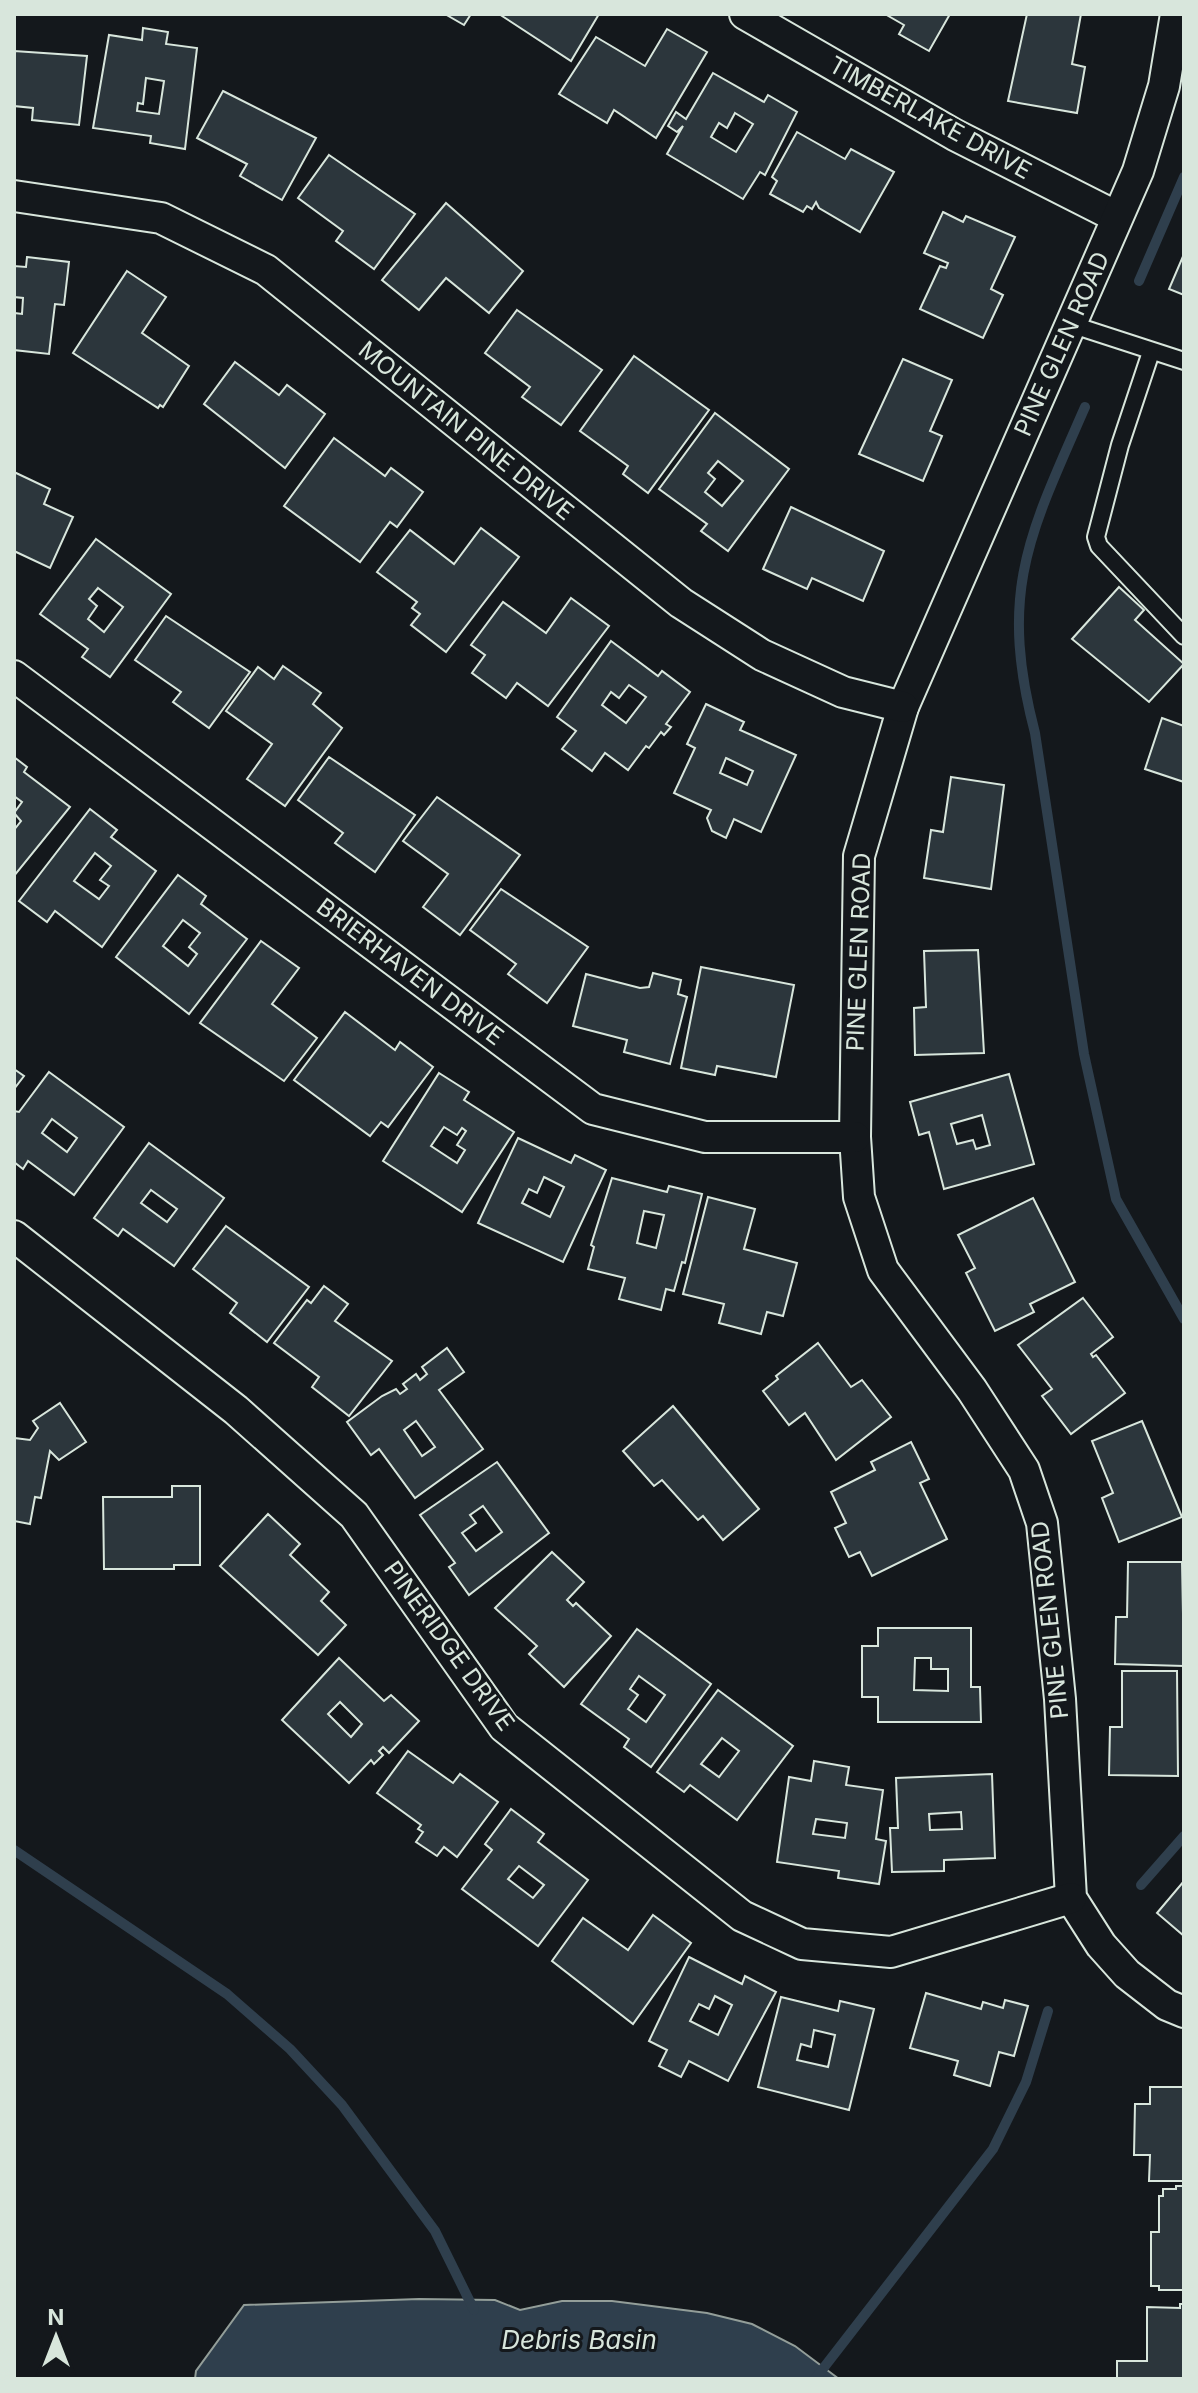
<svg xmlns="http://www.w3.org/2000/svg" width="1198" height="2393" font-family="Inter,sans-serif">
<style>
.water{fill:#2f3f4d;stroke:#939e99;stroke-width:2}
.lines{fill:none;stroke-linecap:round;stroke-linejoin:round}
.stream{stroke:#2f3f4d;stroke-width:10}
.building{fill:#2c363c;stroke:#d8e6dc;stroke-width:2;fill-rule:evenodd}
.service-casing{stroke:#d8e6dc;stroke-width:20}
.minor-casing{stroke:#d8e6dc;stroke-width:34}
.service{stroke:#14181c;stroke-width:16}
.minor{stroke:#14181c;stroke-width:30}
.labels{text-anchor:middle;stroke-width:6;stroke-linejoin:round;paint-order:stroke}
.street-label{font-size:24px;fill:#d8e6dc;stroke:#14181c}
.water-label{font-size:26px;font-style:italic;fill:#d8e6dc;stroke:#14181c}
</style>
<rect width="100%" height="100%" fill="#14181c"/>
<polygon class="water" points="419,2299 495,2300 520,2310 562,2301 612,2301 707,2313 752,2324 795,2346 839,2379 195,2379 196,2371 244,2305"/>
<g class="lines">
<g class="stream">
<polyline points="1139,281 1184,177"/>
<path d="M 1085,407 C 1029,535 998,591 1035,733 L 1084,1054 L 1116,1199 L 1184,1319"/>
<polyline points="14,1850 227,1994 290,2049 342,2105 435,2231 474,2310"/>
<polyline points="1141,1885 1184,1836"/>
<polyline points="815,2379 993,2149 1026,2082 1048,2011"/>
</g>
</g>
<g class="building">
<polygon points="445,14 471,14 464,25"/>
<polygon points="499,14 599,14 571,61"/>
<polygon points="885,14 950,14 929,51 899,34 904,25"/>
<polygon points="1027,14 1081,14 1072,64 1085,67 1077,113 1008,101"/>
<path d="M 143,28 L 168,32 L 166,44 L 197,48 L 185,149 L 150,143 L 151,136 L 93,128 L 109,35 L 142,40 ZM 146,78 L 164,81 L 159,114 L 137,111 L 138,103 L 143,104 Z"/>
<polygon points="667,29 707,52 656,138 614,110 607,123 559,94 596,37 645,66"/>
<polygon points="14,51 87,56 79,125 32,120 33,108 14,106"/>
<path d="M 713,73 L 764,102 L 768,95 L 797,112 L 765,175 L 760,172 L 743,199 L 667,154 L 683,126 L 677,132 L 668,126 L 676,112 L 686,119 ZM 735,113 L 753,124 L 736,152 L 711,137 L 719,123 L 727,128 Z"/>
<polygon points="223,91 316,138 282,200 240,176 247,164 197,138"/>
<polygon points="797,132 845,159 851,149 894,172 860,232 819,208 816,202 812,209 807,206 803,212 770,194 777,181 772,177"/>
<polygon points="329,155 415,214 374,269 336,241 343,231 298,198"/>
<polygon points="446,203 523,271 489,313 446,278 419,310 382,280"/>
<polygon points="943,212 963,222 966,216 1015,237 991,289 1003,295 983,338 920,309 940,266 946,268 948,263 924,253"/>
<polygon points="1184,254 1184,295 1169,289"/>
<polygon points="27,257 69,262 64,305 55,304 49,354 14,350 14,313 22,314 23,298 14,297 14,266 26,267"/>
<polygon points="127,271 166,297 142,333 189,366 163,407 160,405 158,408 73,353"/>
<polygon points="517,310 602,370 561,425 522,397 530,387 485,353"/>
<polygon points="634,356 709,410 648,493 623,474 628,466 580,431"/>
<polygon points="903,359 952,380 930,431 942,436 923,481 859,454"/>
<polygon points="235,362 279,395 287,385 325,414 285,468 204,404"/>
<path d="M 715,413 L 789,469 L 728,551 L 701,531 L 707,524 L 659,489 ZM 718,461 L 743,481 L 722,506 L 705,492 L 715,479 L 708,473 Z"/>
<polygon points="334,438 385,476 391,468 423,492 397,527 390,522 360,562 284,506"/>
<polygon points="14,472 50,489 44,504 73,517 50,568 14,551"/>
<polygon points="791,507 884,551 863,601 812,578 807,589 763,569"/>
<polygon points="481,528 519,557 446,652 411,625 420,614 412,608 417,602 377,572 410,530 454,564"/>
<path d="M 96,539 L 171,594 L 110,677 L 82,657 L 88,649 L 40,614 ZM 98,588 L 123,607 L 104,632 L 88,619 L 97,606 L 89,599 Z"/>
<polygon points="1119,587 1144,610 1135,620 1184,664 1149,702 1072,639"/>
<polygon points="571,598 609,626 548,706 517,683 506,698 472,673 485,655 471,645 503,602 546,633"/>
<polygon points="166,616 250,672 209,728 173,702 181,692 135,660"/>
<path d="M 611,641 L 658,676 L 662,671 L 690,692 L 666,724 L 671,727 L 664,735 L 661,732 L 649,748 L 646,746 L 628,770 L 605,753 L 592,771 L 562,749 L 576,731 L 557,717 ZM 629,685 L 646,697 L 626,723 L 602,705 L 611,692 L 619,698 Z"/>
<polygon points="283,666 321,693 313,704 342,728 285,806 247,779 272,744 226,711 258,667 274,679"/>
<path d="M 706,704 L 744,722 L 740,730 L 796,755 L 761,832 L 734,819 L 726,838 L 712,831 L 707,818 L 711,810 L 674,793 L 695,748 L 687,744 ZM 726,758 L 753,771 L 747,785 L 720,773 Z"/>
<polygon points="1162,718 1184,726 1184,782 1145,769"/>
<polygon points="14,757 27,767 24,772 70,807 14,876 14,830 21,821 14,813 22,802 14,796"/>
<polygon points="329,757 415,815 375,872 335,843 343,833 298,800"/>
<polygon points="951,777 1004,785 991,889 924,878 931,830 943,832"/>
<polygon points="437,797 520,855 460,935 423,907 448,874 403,841"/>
<path d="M 90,809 L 117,830 L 111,837 L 156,871 L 102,947 L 55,911 L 47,922 L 19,901 ZM 95,853 L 111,866 L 100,880 L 109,886 L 99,899 L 74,881 Z"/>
<path d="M 178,875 L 206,896 L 201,904 L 247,939 L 189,1014 L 116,957 ZM 183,920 L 200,933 L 189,947 L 197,954 L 188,966 L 163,946 Z"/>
<polygon points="501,889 588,947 547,1003 508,974 516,964 470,930"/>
<polygon points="261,941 299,968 272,1004 317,1038 284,1081 200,1023"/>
<polygon points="978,950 984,1053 915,1055 914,1008 926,1007 924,951"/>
<polygon points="701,967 794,985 776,1077 717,1066 715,1075 681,1068"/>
<polygon points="653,973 681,980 678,994 687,997 670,1064 624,1052 627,1040 573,1026 586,974 640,988 649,987"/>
<polygon points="345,1012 395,1050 400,1042 433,1067 388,1127 381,1122 370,1136 294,1080"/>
<polygon points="14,1069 24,1076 14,1089"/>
<path d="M 49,1072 L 124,1127 L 74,1195 L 28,1161 L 23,1169 L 14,1162 L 14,1111 L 19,1112 ZM 52,1119 L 77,1138 L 67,1152 L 42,1133 Z"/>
<path d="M 439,1073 L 469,1092 L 464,1100 L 514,1132 L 462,1212 L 383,1161 ZM 444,1127 L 457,1135 L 462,1128 L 466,1131 L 457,1145 L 465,1150 L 457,1163 L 431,1146 Z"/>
<path d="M 1009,1074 L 1034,1164 L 944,1189 L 929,1132 L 919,1135 L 910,1102 ZM 982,1115 L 990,1145 L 976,1149 L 973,1140 L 957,1144 L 951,1124 Z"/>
<path d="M 518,1138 L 571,1163 L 575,1155 L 606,1170 L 563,1262 L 478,1223 ZM 544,1177 L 564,1187 L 550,1217 L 522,1203 L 529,1189 L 537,1193 Z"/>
<path d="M 149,1143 L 224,1198 L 174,1266 L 123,1229 L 118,1236 L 94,1218 ZM 151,1190 L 177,1209 L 167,1222 L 141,1203 Z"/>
<path d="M 612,1178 L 667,1192 L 669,1186 L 702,1194 L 685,1263 L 682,1262 L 674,1291 L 666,1289 L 661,1310 L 619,1299 L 625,1278 L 588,1269 L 594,1247 L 591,1245 ZM 644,1211 L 664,1215 L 656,1248 L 637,1243 Z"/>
<polygon points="708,1197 755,1209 744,1249 797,1263 783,1316 767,1312 761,1334 719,1323 724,1304 683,1294"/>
<polygon points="1033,1198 1075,1282 1030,1304 1034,1312 995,1331 966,1273 975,1268 958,1235"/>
<polygon points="226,1226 309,1287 267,1342 230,1313 237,1303 193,1269"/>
<polygon points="324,1286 348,1304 335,1321 392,1361 349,1416 312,1387 319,1377 274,1343 307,1300 311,1303"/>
<polygon points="1083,1298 1113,1337 1091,1354 1093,1357 1096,1355 1125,1393 1071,1434 1042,1396 1052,1389 1018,1345"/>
<polygon points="818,1343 851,1387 862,1380 891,1417 836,1460 805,1413 789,1425 763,1391 778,1379 776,1376"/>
<path d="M 447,1348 L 464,1372 L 439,1390 L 483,1449 L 415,1498 L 379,1449 L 371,1455 L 347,1422 L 382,1396 L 396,1389 L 400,1394 L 407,1389 L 403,1384 L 416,1374 L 420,1380 L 427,1374 L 422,1367 ZM 416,1421 L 435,1447 L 422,1456 L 404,1430 Z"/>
<polygon points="60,1403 86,1442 59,1460 50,1451 41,1498 35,1497 30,1524 14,1521 14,1438 30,1440 38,1428 33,1421"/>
<polygon points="673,1406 759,1509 723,1540 703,1516 698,1520 662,1480 654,1486 623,1451"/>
<polygon points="1142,1421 1182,1517 1119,1542 1102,1498 1113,1493 1092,1441"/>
<polygon points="911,1442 929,1479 920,1483 947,1539 872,1576 860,1552 849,1557 835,1528 846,1523 831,1492 875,1470 871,1462"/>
<path d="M 497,1462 L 549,1533 L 469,1595 L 449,1567 L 455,1563 L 420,1515 ZM 483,1506 L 502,1532 L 476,1551 L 462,1533 L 476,1523 L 470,1515 Z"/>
<polygon points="172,1486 200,1486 200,1565 174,1565 174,1569 104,1569 103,1497 172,1497"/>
<polygon points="268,1514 300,1544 290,1555 329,1592 321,1601 346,1625 318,1655 220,1566"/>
<polygon points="552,1552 584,1582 567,1600 573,1606 576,1603 611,1636 564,1687 529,1654 537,1646 495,1608"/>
<polygon points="1128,1562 1182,1562 1184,1666 1115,1664 1116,1617 1127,1617"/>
<path d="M 878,1628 L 971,1628 L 971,1687 L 980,1687 L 981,1722 L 878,1722 L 878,1697 L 862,1697 L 862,1646 L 878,1646 ZM 915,1658 L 931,1658 L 931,1669 L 948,1669 L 948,1691 L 914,1690 Z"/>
<path d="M 637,1629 L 711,1684 L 651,1767 L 624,1747 L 629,1739 L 581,1704 ZM 639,1676 L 665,1695 L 646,1722 L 628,1709 L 638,1695 L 630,1689 Z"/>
<path d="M 339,1658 L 384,1701 L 391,1695 L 419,1721 L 389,1753 L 383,1747 L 379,1751 L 383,1755 L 374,1764 L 371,1760 L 349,1783 L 282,1720 ZM 340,1702 L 362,1724 L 351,1737 L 328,1714 Z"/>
<polygon points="1122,1671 1177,1671 1178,1776 1109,1775 1110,1727 1122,1727"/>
<path d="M 718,1690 L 793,1746 L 737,1820 L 690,1785 L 684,1792 L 657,1772 ZM 722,1738 L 739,1751 L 719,1777 L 701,1764 Z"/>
<polygon points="408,1751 453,1783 460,1774 498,1802 457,1857 444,1847 437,1856 416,1842 423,1832 418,1829 421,1825 377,1793"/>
<path d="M 814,1761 L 849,1767 L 846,1785 L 883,1790 L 876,1839 L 886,1841 L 879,1884 L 838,1878 L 839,1871 L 777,1862 L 789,1777 L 811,1781 ZM 816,1819 L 847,1823 L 845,1838 L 813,1834 Z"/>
<path d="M 992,1774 L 995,1858 L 944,1860 L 944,1871 L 892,1872 L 890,1828 L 898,1828 L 896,1778 ZM 961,1812 L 962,1829 L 930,1830 L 929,1814 Z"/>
<path d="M 511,1809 L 544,1834 L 538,1842 L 588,1880 L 538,1946 L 462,1889 L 492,1850 L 485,1844 ZM 519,1866 L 544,1885 L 533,1898 L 508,1879 Z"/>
<polygon points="1184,1881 1184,1936 1157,1913"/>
<polygon points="653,1915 691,1943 633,2024 552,1961 583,1918 628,1950"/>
<path d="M 689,1957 L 742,1984 L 745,1976 L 776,1992 L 728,2081 L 689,2061 L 681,2077 L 659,2066 L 667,2050 L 649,2041 ZM 715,1996 L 732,2005 L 718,2035 L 690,2021 L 699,2004 L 709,2009 Z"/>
<polygon points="926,1993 981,2009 983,2002 1003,2008 1005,2000 1028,2006 1014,2056 999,2052 990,2086 954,2075 958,2061 910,2048"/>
<path d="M 781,1997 L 838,2011 L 840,2001 L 874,2009 L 849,2110 L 758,2087 ZM 814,2030 L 835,2035 L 828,2067 L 797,2060 L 801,2044 L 811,2047 Z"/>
<polygon points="1150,2087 1184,2087 1184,2181 1149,2181 1150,2155 1134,2155 1135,2104 1150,2104"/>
<polygon points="1176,2186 1184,2186 1184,2290 1159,2290 1159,2286 1151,2286 1151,2232 1159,2232 1159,2196 1163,2196 1163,2189 1176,2189"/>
<polygon points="1180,2304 1184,2304 1184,2379 1117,2379 1117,2361 1147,2361 1147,2307 1180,2308"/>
</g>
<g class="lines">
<defs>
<g id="service">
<polyline points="1070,324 1184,361"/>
<polyline points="1151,352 1120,445 1096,537 1099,546 1184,636"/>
</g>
<g id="minor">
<polyline points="745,14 955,135 1117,217"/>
<polyline points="1176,14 1164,86 1138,171 903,707 859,856 855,1137 859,1197 883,1270 972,1390 1024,1470 1042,1523 1060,1699 1071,1898 1101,1945 1127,1974 1167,2005 1184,2012"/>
<polyline points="14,196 161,218 266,270 681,603 762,655 843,692 903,707"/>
<polyline points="14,676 593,1109 705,1137 855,1137"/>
<polyline points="14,1236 236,1410 354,1515 504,1727 742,1916 802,1944 891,1952 1071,1898"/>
</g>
</defs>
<use href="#service" class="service-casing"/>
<use href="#minor" class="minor-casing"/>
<use href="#service" class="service"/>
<use href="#minor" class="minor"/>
</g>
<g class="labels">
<g class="street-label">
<text transform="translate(930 118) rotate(29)" y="8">TIMBERLAKE DRIVE</text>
<text transform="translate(1062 344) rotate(-66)" y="8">PINE GLEN ROAD</text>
<text transform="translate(466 431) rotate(39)" y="8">MOUNTAIN PINE DRIVE</text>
<text transform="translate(859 952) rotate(-88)" y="8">PINE GLEN ROAD</text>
<text transform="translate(410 972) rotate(37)" y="8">BRIERHAVEN DRIVE</text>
<text transform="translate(1050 1620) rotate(-96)" y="8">PINE GLEN ROAD</text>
<text transform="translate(449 1646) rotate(54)" y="8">PINERIDGE DRIVE</text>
</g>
<g class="water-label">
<text x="579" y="2349">Debris Basin</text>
</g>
</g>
<rect width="1198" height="2393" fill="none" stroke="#d8e6dc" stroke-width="32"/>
<g transform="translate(56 2337)" stroke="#14181c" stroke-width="6" paint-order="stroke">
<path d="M0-6L14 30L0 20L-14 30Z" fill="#d8e6dc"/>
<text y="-12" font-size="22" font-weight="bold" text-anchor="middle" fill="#d8e6dc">N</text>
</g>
</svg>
